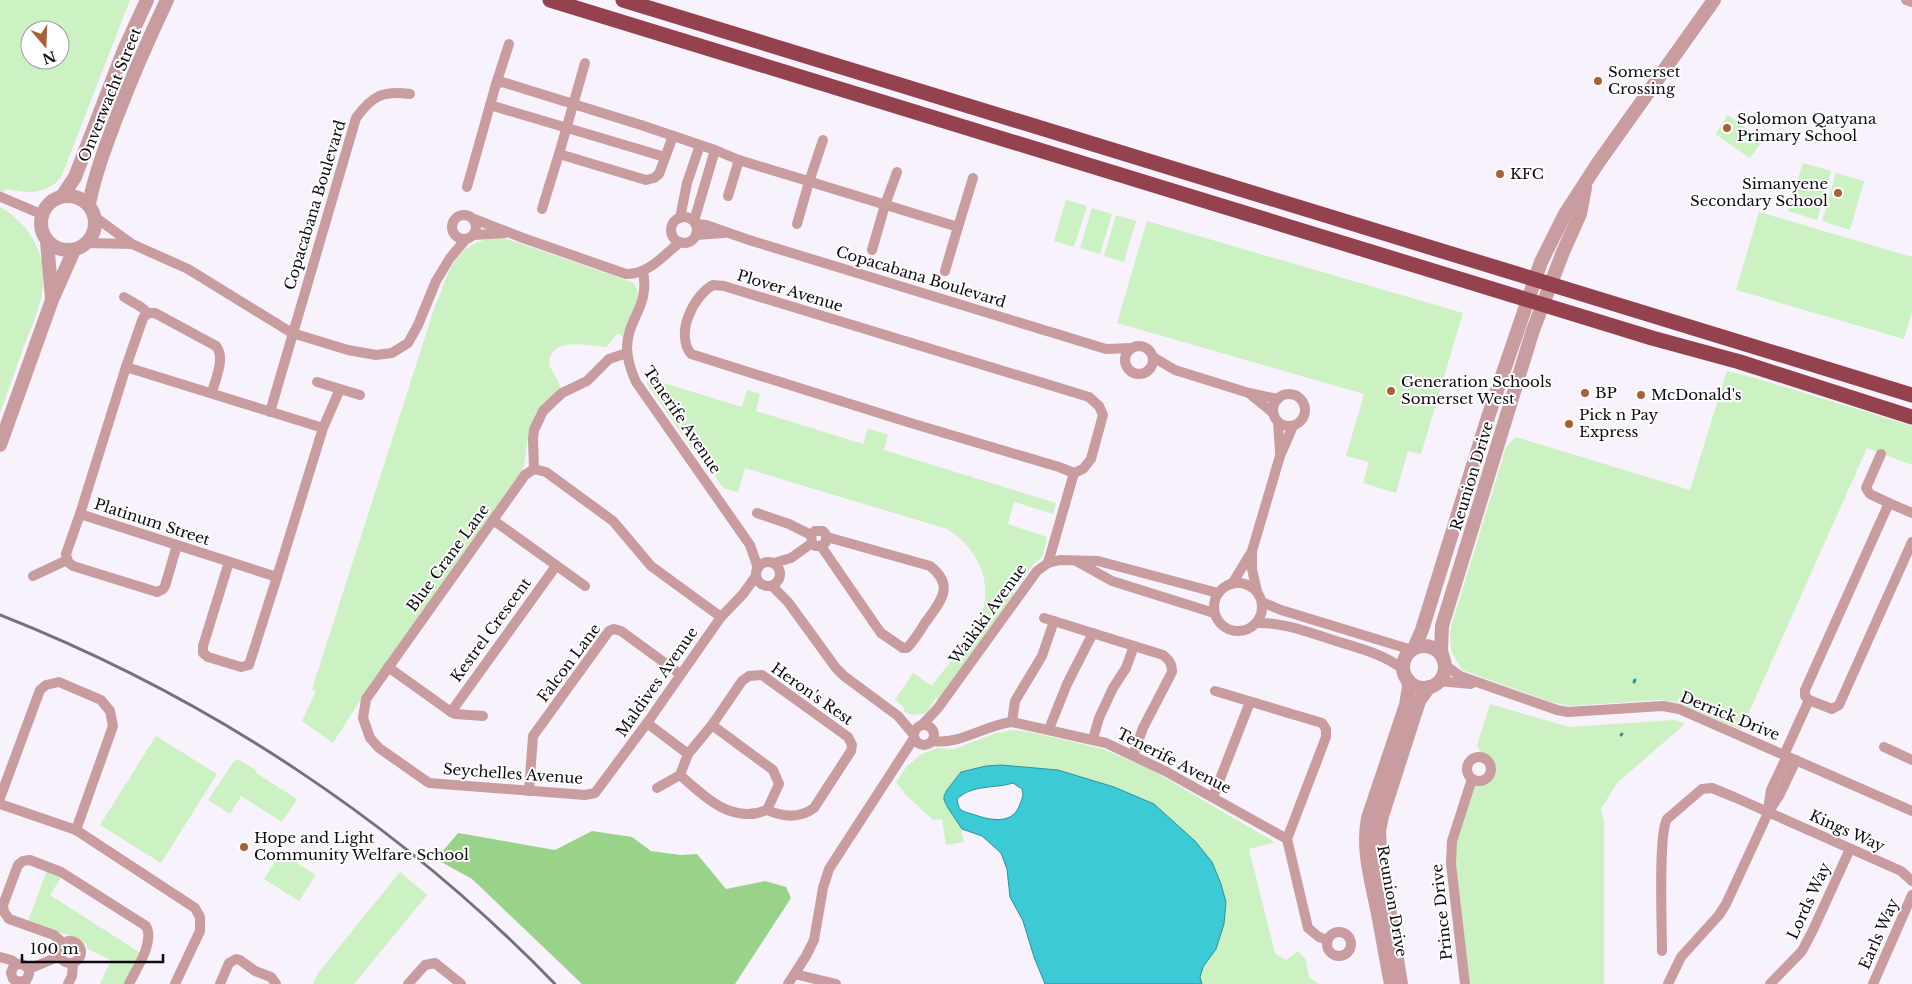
<svg xmlns="http://www.w3.org/2000/svg" width="1912" height="984" font-family="'Libre Baskerville',serif">
<style>
.green{fill:#ccf1c2;fill-rule:evenodd}
.forest{fill:#99d389}
.water{fill:#3ccad7;stroke:#2e909b;fill-rule:evenodd}
.lines{fill:none;stroke-linecap:round;stroke-linejoin:round}
.stream{stroke:#2e909b;stroke-width:3}
.minor{stroke:#c99da0;stroke-width:10}
.tertiary{stroke:#c99da0;stroke-width:14}
.trunk{stroke:#94424e;stroke-width:15}
.rail{stroke:#757179;stroke-width:3}
.poi-dot{fill:#a66232;stroke:#fff;stroke-width:2}
.labels{text-anchor:middle;stroke-width:4;stroke-linejoin:round;paint-order:stroke}
.poi-label{font-size:15px;fill:#0d0a10;stroke:#fff;text-anchor:start}
.street-label{font-size:15px;fill:#0d0a10;stroke:#fff}
</style>
<rect width="100%" height="100%" fill="#f8f2fd"/>
<g class="green">
<path d="M 0,0 L 130,0 L 62,175 C 48,196 28,193 5,189 L 0,202 ZM 30,30 L 60,30 L 60,60 L 30,60 Z"/>
<polygon points="1728,115 1763,140 1750,158 1715,134"/>
<polygon points="1803,163 1831,171 1817,220 1788,211"/>
<polygon points="1836,173 1864,181 1850,230 1822,221"/>
<polygon points="1066,200 1087,206 1074,247 1054,241"/>
<path d="M 0,207 C 31,224 49,258 42,294 C 39,310 32,326 26,341 C 17,365 9,389 0,413 Z"/>
<polygon points="1092,208 1112,214 1100,254 1080,248"/>
<polygon points="1759,212 1912,257 1912,312 1904,339 1736,290"/>
<polygon points="1116,215 1136,221 1124,262 1104,256"/>
<polygon points="1147,221 1463,313 1421,454 1408,451 1396,493 1363,483 1369,462 1346,456 1364,394 1117,323"/>
<path d="M 501,237 L 632,282 C 647,295 629,321 623,336 L 617,334 L 606,347 C 587,346 549,335 549,365 L 561,387 L 536,413 L 528,437 L 523,472 L 366,691 L 333,743 L 302,721 L 316,691 L 312,689 L 434,309 C 450,271 453,241 501,237 Z"/>
<polygon points="1727,371 1755,378 1912,426 1912,465 1867,448 1741,730 1676,702 1660,700 1570,706 1551,702 1462,670 1451,651 1450,630 1506,447 1516,437 1690,490"/>
<path d="M 647,378 L 742,407 L 747,390 L 760,394 L 756,411 L 863,444 L 868,428 L 888,435 L 884,450 L 1056,503 L 1053,514 L 1014,502 L 1008,524 L 1047,537 L 1043,556 L 1034,564 L 1013,591 L 1014,594 L 938,700 L 936,698 L 926,713 L 912,715 L 905,712 L 903,706 L 895,700 L 913,673 L 932,686 C 947,665 966,644 978,621 C 997,586 977,547 947,529 L 745,468 L 738,492 L 723,488 L 697,450 L 692,449 L 647,384 Z"/>
<polygon points="1490,704 1569,727 1675,720 1685,724 1617,783 1601,809 1604,822 1604,984 1470,984 1455,862 1456,842 1475,785 1487,782 1493,772 1491,760 1480,752 1477,745"/>
<polygon points="1013,730 1030,732 1103,749 1148,768 1273,841 1273,843 1249,849 1275,953 1286,960 1298,951 1306,960 1309,977 1319,984 1202,984 1200,977 1203,967 1216,949 1226,902 1221,884 1212,862 1195,841 1154,804 1114,787 1058,770 1001,765 986,766 957,779 944,795 948,808 962,829 962,835 964,842 946,845 942,819 933,820 907,796 896,782 907,766 922,754 937,748 954,749 996,733"/>
<polygon points="156,736 217,774 161,863 100,825"/>
<polygon points="238,759 257,771 256,773 297,799 282,822 241,796 230,814 208,800 234,761"/>
<polygon points="281,853 316,875 299,901 264,879"/>
<polygon points="47,870 62,876 50,895 139,952 124,984 100,984 111,960 88,949 86,944 81,940 28,921"/>
<polygon points="400,872 427,895 354,984 313,984 318,973"/>
</g>
<polygon class="forest" points="592,831 632,837 651,851 681,855 697,854 726,889 765,881 786,887 791,898 735,984 582,984 472,879 436,859 458,833 555,850"/>
<path class="water" d="M 1001,765 L 1058,770 L 1114,787 L 1154,804 L 1195,841 L 1212,862 L 1221,884 L 1226,902 L 1224,924 L 1216,949 L 1203,967 L 1200,977 L 1202,984 L 1045,984 L 1034,957 L 1023,921 L 1010,897 L 1007,869 L 1001,853 L 982,836 L 962,829 L 948,808 L 944,800 L 944,796 L 947,790 L 961,772 L 986,766 ZM 1013,783 L 1022,789 C 1024,794 1022,799 1020,804 C 1013,826 989,820 972,814 C 969,813 964,812 961,810 C 958,807 958,803 957,799 C 973,784 994,789 1013,783 Z"/>
<g class="lines">
<g class="stream">
<polyline points="1634,682 1635,680"/>
<polyline points="1621,735 1622,734"/>
</g>
<g class="minor">
<polyline points="1906,0 1912,2"/>
<polyline points="585,63 559,154 646,180 654,178 659,174 673,136"/>
<polyline points="496,84 509,44"/>
<polyline points="490,105 665,157"/>
<polyline points="467,187 496,84 502,82 641,125 715,150 739,160 958,227 945,271"/>
<polyline points="728,196 739,160"/>
<polyline points="1,197 41,214"/>
<polyline points="542,209 559,154"/>
<circle cx="464" cy="227" r="12"/>
<polyline points="95,217 132,244 188,269 292,333 348,350 376,355 392,353 408,343 418,325 436,281 450,258 466,239"/>
<circle cx="684" cy="230" r="13"/>
<polyline points="680,218 687,183 700,145"/>
<path d="M 474,219 L 523,238 L 626,274 C 648,275 664,255 680,242"/>
<polyline points="694,221 715,150"/>
<polyline points="696,224 706,225 749,240 1106,349 1131,348"/>
<polyline points="797,224 809,182 823,140"/>
<polyline points="958,227 973,178"/>
<polyline points="474,235 505,233"/>
<polyline points="696,235 724,233"/>
<polyline points="87,243 132,244"/>
<polyline points="872,250 885,205 897,172"/>
<path d="M 643,271 C 650,307 628,317 627,347 C 627,360 631,371 636,382 L 750,545 L 758,568"/>
<path d="M 713,285 L 724,286 L 1089,397 L 1099,406 L 1103,415 L 1091,459 L 1083,469 L 1074,473 L 1059,467 L 914,424 L 691,354 C 675,334 693,296 713,285 Z"/>
<polyline points="124,297 141,307 148,313"/>
<circle cx="1139" cy="360" r="14"/>
<polyline points="1153,357 1175,370 1249,393 1278,399"/>
<path d="M 126,367 L 143,318 L 148,313 L 155,313 L 216,346 C 226,358 215,379 212,393"/>
<polyline points="317,382 340,389"/>
<polyline points="1250,394 1273,413"/>
<circle cx="1289" cy="410" r="16"/>
<path d="M 270,412 L 356,118 C 372,96 383,90 410,94"/>
<polyline points="1278,422 1280,452"/>
<polyline points="323,428 126,367 80,514 277,577 323,428 340,389 360,395"/>
<polyline points="1881,454 1866,488 1870,494 1889,503"/>
<polyline points="534,469 525,475 366,699 363,718 370,738 379,748 429,783 585,795 595,793 647,723 721,617 743,594 756,576"/>
<polyline points="534,469 546,472 613,521 651,566 721,617"/>
<polyline points="534,469 533,439 534,430 543,411 562,393 587,381 609,359 627,353"/>
<polyline points="757,513 789,524 811,535"/>
<polyline points="1912,513 1889,503 1805,690 1805,696 1809,700 1832,709 1839,705 1912,542"/>
<polyline points="80,514 66,554 68,562 73,566 157,592 163,589 165,586 177,545"/>
<polyline points="493,520 585,586"/>
<path d="M 821,546 L 826,542 L 826,535 L 823,531 L 815,531 L 811,535 L 812,543 L 815,546 L 821,546 L 876,626 L 881,633 L 903,648 L 907,648 C 914,641 920,631 925,623 C 940,602 956,586 930,566 L 827,537"/>
<polyline points="1076,561 1112,581 1214,613"/>
<circle cx="768" cy="574" r="12"/>
<polyline points="229,562 203,646 203,653 208,657 241,667 249,665 277,577"/>
<polyline points="774,563 791,558 812,543"/>
<polyline points="1048,563 1074,473"/>
<polyline points="33,576 67,560"/>
<circle cx="1238" cy="607" r="24"/>
<polyline points="1232,584 1252,551"/>
<polyline points="772,586 788,602 836,668 844,676 898,716 914,735"/>
<polyline points="1257,591 1252,569 1252,551 1280,456 1293,426"/>
<polyline points="1262,602 1281,610 1412,650"/>
<path d="M 1044,618 L 1163,655 C 1169,660 1172,663 1172,672 L 1143,728 L 1133,755"/>
<path d="M 1257,623 C 1284,622 1310,633 1336,641 C 1359,648 1383,654 1403,669"/>
<polyline points="1445,665 1460,676 1471,680 1557,710 1568,712 1663,706 1679,709 1912,811"/>
<polyline points="388,667 451,712 455,714 483,716"/>
<polyline points="1439,681 1471,684"/>
<polyline points="1215,691 1322,723 1326,729 1326,737 1287,839 1308,928 1319,937 1327,940"/>
<polyline points="451,712 556,566"/>
<polyline points="1012,722 1015,701 1042,656 1054,621"/>
<polyline points="647,723 688,754"/>
<polyline points="923,724 938,708 1037,571 1048,563 1060,560 1098,561 1218,593"/>
<circle cx="924" cy="735" r="10"/>
<polyline points="1049,729 1067,684 1093,633"/>
<polyline points="1093,739 1099,718 1113,688 1126,668 1134,646"/>
<path d="M 933,741 C 960,745 985,725 1012,722 L 1106,743 L 1165,771 L 1287,839"/>
<polyline points="1884,747 1912,760"/>
<polyline points="1784,755 1809,700"/>
<circle cx="1479" cy="769" r="12"/>
<path d="M 680,775 C 704,796 731,825 767,810 L 779,784 L 773,770 L 712,725"/>
<path d="M 657,788 L 680,775 L 688,754 L 712,725 L 742,681 L 749,676 L 762,675 L 848,737 L 852,745 L 851,751 L 814,808 C 799,819 783,817 767,810"/>
<polyline points="529,791 533,736 609,631 614,629 621,631 680,674"/>
<polyline points="1213,797 1250,702"/>
<polyline points="0,798 40,690 46,685 59,682 101,700 110,711 113,726 76,830"/>
<polyline points="0,804 76,830 195,908 200,917 200,931 175,984"/>
<polyline points="1768,809 1771,790 1787,756"/>
<circle cx="1339" cy="944" r="12"/>
<circle cx="70" cy="952" r="11"/>
<path d="M 63,943 L 54,935 L 9,919 L 4,912 L 3,905 L 18,865 L 23,861 L 30,860 L 61,872 L 146,926 C 155,942 136,969 129,984"/>
<path d="M 1662,951 C 1662,927 1658,834 1667,819 L 1702,789 L 1712,788 L 1734,797 L 1901,871 L 1912,881"/>
<polyline points="0,957 11,960 17,964"/>
<polyline points="29,969 60,956"/>
<polyline points="795,974 836,984"/>
<path d="M 24,984 C 27,979 30,975 29,969 L 22,964 L 14,965 L 11,973 L 13,979 L 18,982 L 26,980"/>
<polyline points="68,984 72,976 73,963"/>
<polyline points="220,984 229,963 236,959 240,960 255,971 271,977 276,984"/>
<polyline points="408,984 425,965 435,963 461,984"/>
<polyline points="788,984 806,956 814,940 823,888 829,869 914,738"/>
<polyline points="1465,984 1451,864 1452,841 1472,779"/>
<polyline points="1668,984 1681,957 1719,915 1726,904 1768,813 1780,794 1796,760"/>
<polyline points="1770,984 1802,951 1813,930 1850,849"/>
<polyline points="1873,984 1912,895"/>
</g>
<g class="tertiary">
<polyline points="63,195 75,177 124,50 147,0"/>
<circle cx="68" cy="223" r="27"/>
<path d="M 89,204 C 95,174 106,145 117,116 C 132,77 149,38 167,0"/>
<polyline points="47,242 52,298"/>
<polyline points="0,445 52,300 74,250"/>
<circle cx="1424" cy="667" r="21"/>
<polyline points="1414,648 1422,630 1488,417 1541,262 1565,214 1598,163 1714,0"/>
<polyline points="1443,659 1441,650 1442,626 1533,330 1563,252 1580,214 1585,188"/>
<path d="M 1391,984 C 1386,959 1382,934 1377,909 C 1371,879 1362,849 1368,818 L 1406,705 L 1409,687 L 1408,680"/>
<polyline points="1401,984 1380,851 1379,831 1382,816 1419,701 1429,687"/>
</g>
<g class="trunk">
<polyline points="550,0 1652,338 1740,362 1912,417"/>
<polyline points="623,0 1912,395"/>
</g>
<path class="rail" d="M 0,615 C 208,697 399,823 555,984"/>
</g>
<g class="poi-dot">
<circle cx="1598" cy="81" r="5"/>
<circle cx="1727" cy="128" r="5"/>
<circle cx="1500" cy="174" r="5"/>
<circle cx="1838" cy="193" r="5"/>
<circle cx="1391" cy="391" r="5"/>
<circle cx="1585" cy="393" r="5"/>
<circle cx="1641" cy="395" r="5"/>
<circle cx="1569" cy="424" r="5"/>
<circle cx="244" cy="847" r="5"/>
</g>
<g class="labels">
<g class="poi-label">
<text x="1608" y="77">Somerset<tspan x="1608" dy="17">Crossing</tspan></text>
<text x="1737" y="124">Solomon Qatyana<tspan x="1737" dy="17">Primary School</tspan></text>
<text x="1510" y="179">KFC</text>
<text x="1828" y="189" text-anchor="end">Simanyene<tspan x="1828" dy="17">Secondary School</tspan></text>
<text x="1401" y="387">Generation Schools<tspan x="1401" dy="17">Somerset West</tspan></text>
<text x="1595" y="398">BP</text>
<text x="1651" y="400">McDonald's</text>
<text x="1579" y="420">Pick n Pay<tspan x="1579" dy="17">Express</tspan></text>
<text x="254" y="843">Hope and Light<tspan x="254" dy="17">Community Welfare School</tspan></text>
</g>
<g class="street-label">
<text transform="translate(110 95) rotate(-68)" y="5">Onverwacht Street</text>
<text transform="translate(315 205) rotate(-73)" y="5">Copacabana Boulevard</text>
<text transform="translate(921 277) rotate(17)" y="5">Copacabana Boulevard</text>
<text transform="translate(790 291) rotate(17)" y="5">Plover Avenue</text>
<text transform="translate(682 420) rotate(56)" y="5">Tenerife Avenue</text>
<text transform="translate(1472 476) rotate(-73)" y="5">Reunion Drive</text>
<text transform="translate(152 522) rotate(18)" y="5">Platinum Street</text>
<text transform="translate(448 558) rotate(-54)" y="5">Blue Crane Lane</text>
<text transform="translate(988 614) rotate(-54)" y="5">Waikiki Avenue</text>
<text transform="translate(491 630) rotate(-54)" y="5">Kestrel Crescent</text>
<text transform="translate(569 663) rotate(-53)" y="5">Falcon Lane</text>
<text transform="translate(657 682) rotate(-55)" y="5">Maldives Avenue</text>
<text transform="translate(812 694) rotate(35)" y="5">Heron's Rest</text>
<text transform="translate(1730 716) rotate(22)" y="5">Derrick Drive</text>
<text transform="translate(1174 761) rotate(27)" y="5">Tenerife Avenue</text>
<text transform="translate(513 774) rotate(4)" y="5">Seychelles Avenue</text>
<text transform="translate(1847 831) rotate(24)" y="5">Kings Way</text>
<text transform="translate(1392 901) rotate(80)" y="5">Reunion Drive</text>
<text transform="translate(1809 901) rotate(-65)" y="5">Lords Way</text>
<text transform="translate(1442 912) rotate(-96)" y="5">Prince Drive</text>
<text transform="translate(1879 934) rotate(-66)" y="5">Earls Way</text>
</g>
</g>
<g transform="translate(45 45) rotate(161)"><circle r="24" fill="#ffffff" stroke="#9e9d9f"/>
<path d="M0-4L9 19L0 12L-9 19Z" fill="#a66232"/>
<text y="-8" font-size="14" font-weight="bold" text-anchor="middle" fill="#0d0a10">N</text>
</g>
<path d="M22 954v8h141v-8" fill="none" stroke="#0d0a10" stroke-width="2.5"/>
<text x="30" y="954" font-size="15" fill="#0d0a10" stroke="#ffffff" stroke-width="4" paint-order="stroke">100 m</text>
</svg>
